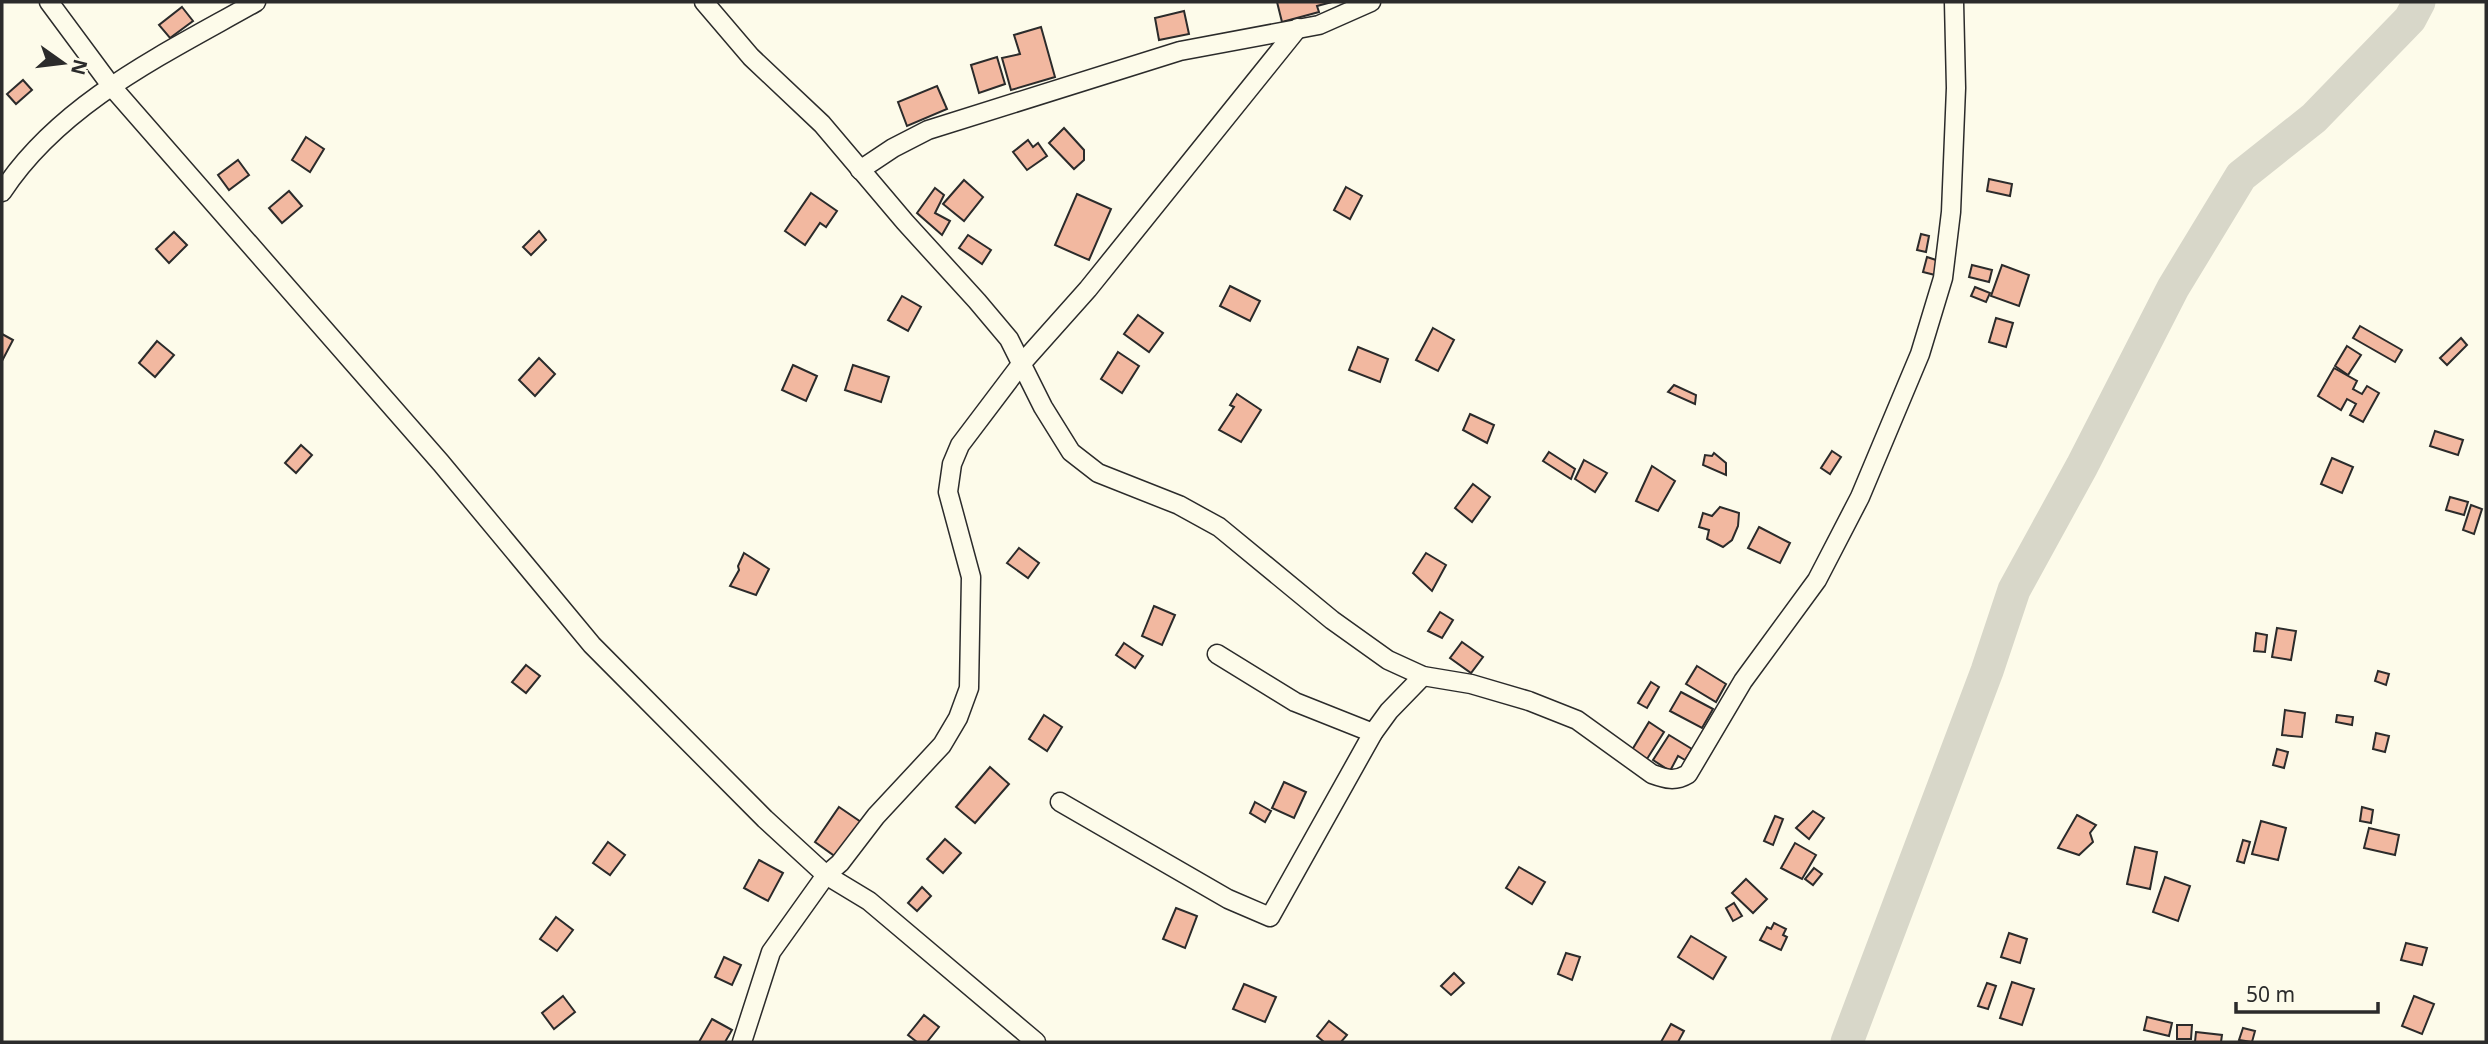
<svg xmlns="http://www.w3.org/2000/svg" width="2488" height="1044" font-family="'Noto Sans',sans-serif">
<style>
.lines{fill:none;stroke-linecap:round;stroke-linejoin:round}
.river{stroke:#d8d7c9;stroke-width:33}
.building{fill:#f2b8a0;stroke:#2b2b2b;stroke-width:2}
.minor-casing{stroke:#2b2b2b;stroke-width:21}
.minor{stroke:#fdfbea;stroke-width:18}
</style>
<rect width="100%" height="100%" fill="#fdfbea"/>
<g class="lines">
<polyline class="river" points="1847,1042 1987,671 2014,590 2082,466 2173,288 2241,176 2314,118 2410,19 2419,2"/>
</g>
<g class="building">
<polygon points="1277,2 1332,2 1317,6 1319,12 1282,22"/>
<polygon points="182,7 193,21 170,38 159,25"/>
<polygon points="1184,11 1189,34 1159,40 1155,18"/>
<polygon points="1041,27 1055,77 1011,90 1002,58 1020,54 1014,35"/>
<polygon points="997,57 1005,84 979,93 971,65"/>
<polygon points="23,80 32,90 16,104 7,94"/>
<polygon points="937,86 947,109 907,126 898,102"/>
<polygon points="1064,128 1084,150 1084,160 1074,169 1049,143"/>
<polygon points="306,137 324,149 310,172 292,160"/>
<polygon points="1028,140 1033,147 1038,143 1047,156 1027,170 1013,152"/>
<polygon points="238,160 249,175 229,190 218,175"/>
<polygon points="1989,179 2012,184 2010,196 1987,191"/>
<polygon points="964,180 983,197 964,221 943,204"/>
<polygon points="1346,187 1362,196 1350,219 1334,210"/>
<polygon points="935,188 944,195 935,213 950,221 942,235 917,213"/>
<polygon points="289,191 302,206 282,223 269,208"/>
<polygon points="811,193 837,211 826,227 820,223 805,245 785,231"/>
<polygon points="1077,194 1111,209 1089,260 1055,245"/>
<polygon points="539,231 546,240 531,255 523,247"/>
<polygon points="174,232 187,245 169,263 156,249"/>
<polygon points="1921,234 1929,236 1926,252 1917,250"/>
<polygon points="968,235 991,250 982,264 959,248"/>
<polygon points="1927,257 1939,261 1935,275 1923,272"/>
<polygon points="1972,265 1992,270 1989,282 1969,277"/>
<polygon points="2002,265 2029,275 2019,306 1991,296"/>
<polygon points="1230,286 1260,301 1250,321 1220,306"/>
<polygon points="1975,287 1990,293 1986,302 1971,296"/>
<polygon points="902,296 921,307 908,331 888,320"/>
<polygon points="1138,315 1163,333 1149,352 1124,334"/>
<polygon points="1996,318 2013,323 2006,347 1989,342"/>
<polygon points="2360,326 2402,350 2395,362 2353,338"/>
<polygon points="1433,328 1454,340 1438,371 1416,360"/>
<polygon points="2,334 13,340 2,361"/>
<polygon points="2461,338 2467,345 2447,365 2440,358"/>
<polygon points="157,341 174,355 155,377 139,363"/>
<polygon points="2347,346 2361,355 2348,375 2335,366"/>
<polygon points="1358,347 1388,359 1380,382 1349,370"/>
<polygon points="1118,352 1139,366 1122,393 1101,379"/>
<polygon points="539,358 555,374 535,396 519,380"/>
<polygon points="793,365 817,376 806,401 782,390"/>
<polygon points="853,365 889,377 881,402 845,390"/>
<polygon points="2334,368 2357,381 2353,389 2362,394 2367,386 2379,393 2363,422 2350,415 2356,404 2347,399 2341,410 2318,396"/>
<polygon points="1674,385 1696,395 1695,404 1668,392"/>
<polygon points="1237,394 1261,410 1241,442 1219,430 1234,407 1230,405"/>
<polygon points="1470,414 1494,425 1487,443 1463,430"/>
<polygon points="2435,431 2463,440 2458,455 2430,446"/>
<polygon points="301,445 312,455 296,473 285,463"/>
<polygon points="1832,451 1841,457 1830,474 1821,468"/>
<polygon points="1549,452 1575,469 1571,479 1543,461"/>
<polygon points="1714,453 1726,463 1726,475 1703,465 1705,455 1712,456"/>
<polygon points="2332,458 2353,467 2342,493 2321,484"/>
<polygon points="1584,460 1607,473 1595,492 1575,479"/>
<polygon points="1652,466 1675,481 1658,511 1636,501"/>
<polygon points="1473,484 1490,497 1472,522 1455,508"/>
<polygon points="2450,497 2468,502 2464,515 2446,510"/>
<polygon points="2471,505 2482,509 2474,534 2463,530"/>
<polygon points="1720,507 1739,513 1738,526 1732,540 1723,547 1707,539 1709,530 1699,527 1703,513 1712,516"/>
<polygon points="1759,527 1790,543 1780,563 1748,548"/>
<polygon points="1019,548 1039,563 1028,578 1007,563"/>
<polygon points="744,553 769,569 756,595 730,586 739,570 738,566"/>
<polygon points="1426,553 1446,565 1432,591 1413,573"/>
<polygon points="1154,606 1175,615 1162,645 1142,636"/>
<polygon points="1440,612 1453,620 1442,638 1428,631"/>
<polygon points="2277,628 2296,631 2291,660 2272,657"/>
<polygon points="2256,633 2267,635 2265,652 2254,651"/>
<polygon points="1462,642 1483,657 1471,673 1450,658"/>
<polygon points="1124,643 1143,656 1135,668 1116,655"/>
<polygon points="526,665 540,676 526,693 512,682"/>
<polygon points="1697,666 1726,684 1716,702 1686,684"/>
<polygon points="2378,671 2389,674 2386,685 2375,681"/>
<polygon points="1651,682 1659,687 1647,708 1638,703"/>
<polygon points="1681,692 1713,709 1702,728 1670,711"/>
<polygon points="2285,710 2305,713 2302,737 2282,735"/>
<polygon points="1044,715 1062,727 1047,751 1029,739"/>
<polygon points="2337,715 2353,717 2352,725 2336,722"/>
<polygon points="1649,722 1664,732 1647,759 1632,750"/>
<polygon points="2376,733 2389,736 2385,752 2373,749"/>
<polygon points="1669,735 1692,749 1685,760 1678,756 1670,771 1653,760"/>
<polygon points="2277,749 2288,752 2284,768 2273,765"/>
<polygon points="990,767 1009,784 975,823 956,807"/>
<polygon points="1284,782 1306,792 1294,818 1272,808"/>
<polygon points="1255,802 1271,811 1265,822 1250,813"/>
<polygon points="839,807 861,822 836,857 815,842"/>
<polygon points="2362,807 2373,810 2371,823 2360,821"/>
<polygon points="1813,811 1824,818 1809,839 1796,828"/>
<polygon points="2077,815 2096,825 2090,833 2093,842 2079,855 2058,848"/>
<polygon points="1775,816 1783,819 1773,845 1764,841"/>
<polygon points="2261,821 2286,828 2278,860 2252,854"/>
<polygon points="2369,828 2399,835 2395,855 2364,848"/>
<polygon points="945,839 961,853 943,873 927,859"/>
<polygon points="2243,840 2250,842 2244,863 2237,861"/>
<polygon points="608,842 625,855 610,875 593,863"/>
<polygon points="1795,843 1816,855 1802,879 1781,868"/>
<polygon points="2135,847 2157,852 2150,889 2127,884"/>
<polygon points="759,860 783,873 768,901 744,888"/>
<polygon points="1519,867 1545,882 1532,904 1506,888"/>
<polygon points="1814,868 1822,874 1813,885 1805,879"/>
<polygon points="2165,877 2190,886 2178,921 2153,912"/>
<polygon points="1746,879 1767,899 1753,913 1732,893"/>
<polygon points="922,887 931,896 917,911 908,903"/>
<polygon points="1734,903 1742,916 1733,921 1726,908"/>
<polygon points="1176,908 1197,916 1185,948 1163,939"/>
<polygon points="556,917 573,930 557,951 540,939"/>
<polygon points="1774,923 1786,929 1783,935 1787,937 1781,950 1760,940 1767,927 1771,929"/>
<polygon points="2009,933 2027,939 2020,963 2001,957"/>
<polygon points="1691,936 1726,957 1713,979 1678,957"/>
<polygon points="2406,943 2427,948 2422,965 2401,960"/>
<polygon points="1566,953 1580,957 1572,980 1558,974"/>
<polygon points="724,957 741,965 732,985 715,977"/>
<polygon points="1454,973 1464,983 1451,995 1441,986"/>
<polygon points="2012,982 2034,989 2022,1025 2000,1018"/>
<polygon points="1987,983 1996,986 1988,1009 1978,1006"/>
<polygon points="1244,984 1276,997 1265,1022 1233,1009"/>
<polygon points="563,996 575,1012 554,1029 542,1013"/>
<polygon points="2414,996 2434,1004 2422,1034 2402,1026"/>
<polygon points="924,1015 939,1027 927,1042 917,1042 908,1035"/>
<polygon points="2147,1017 2172,1023 2169,1036 2144,1030"/>
<polygon points="712,1019 732,1030 725,1042 699,1042"/>
<polygon points="1329,1021 1347,1035 1341,1042 1324,1042 1317,1036"/>
<polygon points="1671,1024 1684,1031 1678,1042 1661,1042"/>
<polygon points="2177,1025 2192,1025 2191,1039 2177,1039"/>
<polygon points="2243,1028 2255,1031 2252,1042 2239,1040"/>
<polygon points="2196,1032 2222,1035 2221,1042 2195,1042"/>
</g>
<g class="lines">
<defs>
<g id="minor">
<polyline points="49,2 112,87 441,463 592,645 765,819 826,875 869,901 1036,1042"/>
<path d="M 704,2 L 751,57 L 822,124 L 905,222 L 977,301 L 1009,339 L 1043,407 L 1071,452 L 1098,473 L 1179,505 L 1219,527 L 1332,620 L 1388,660 L 1423,676 L 1471,684 L 1529,701 L 1577,720 L 1652,774 C 1666,779 1675,782 1688,774 L 1743,681 L 1817,580 L 1860,497 L 1920,354 L 1943,278 L 1951,212 L 1956,88 L 1954,2"/>
<polyline points="860,170 893,148 928,130 1180,51 1319,25 1371,2"/>
<path d="M 2,192 C 61,102 166,53 256,2"/>
<polyline points="1217,654 1295,702 1373,733"/>
<polyline points="1060,802 1228,899 1270,917 1373,733 1389,711 1423,676"/>
<polyline points="742,1042 771,952 826,875 840,863 876,816 942,745 958,718 969,688 971,577 948,492 952,464 960,445 1022,363 1088,289 1298,28"/>
</g>
</defs>
<use href="#minor" class="minor-casing"/>
<use href="#minor" class="minor"/>
</g>
<rect width="2488" height="1044" fill="none" stroke="#2b2b2b" stroke-width="7"/>
<g transform="translate(63 63) rotate(104)" stroke="#fdfbea" stroke-width="5" paint-order="stroke">
<path d="M0-5L12 26L0 18L-12 26Z" fill="#2b2b2b"/>
<text y="-10" font-size="19" font-weight="bold" text-anchor="middle" fill="#2b2b2b">N</text>
</g>
<path d="M2236 1002v10h142v-10" fill="none" stroke="#2b2b2b" stroke-width="3.5"/>
<text x="2246" y="1002" font-size="21" fill="#2b2b2b" stroke="#fdfbea" stroke-width="5" paint-order="stroke">50 m</text>
</svg>
